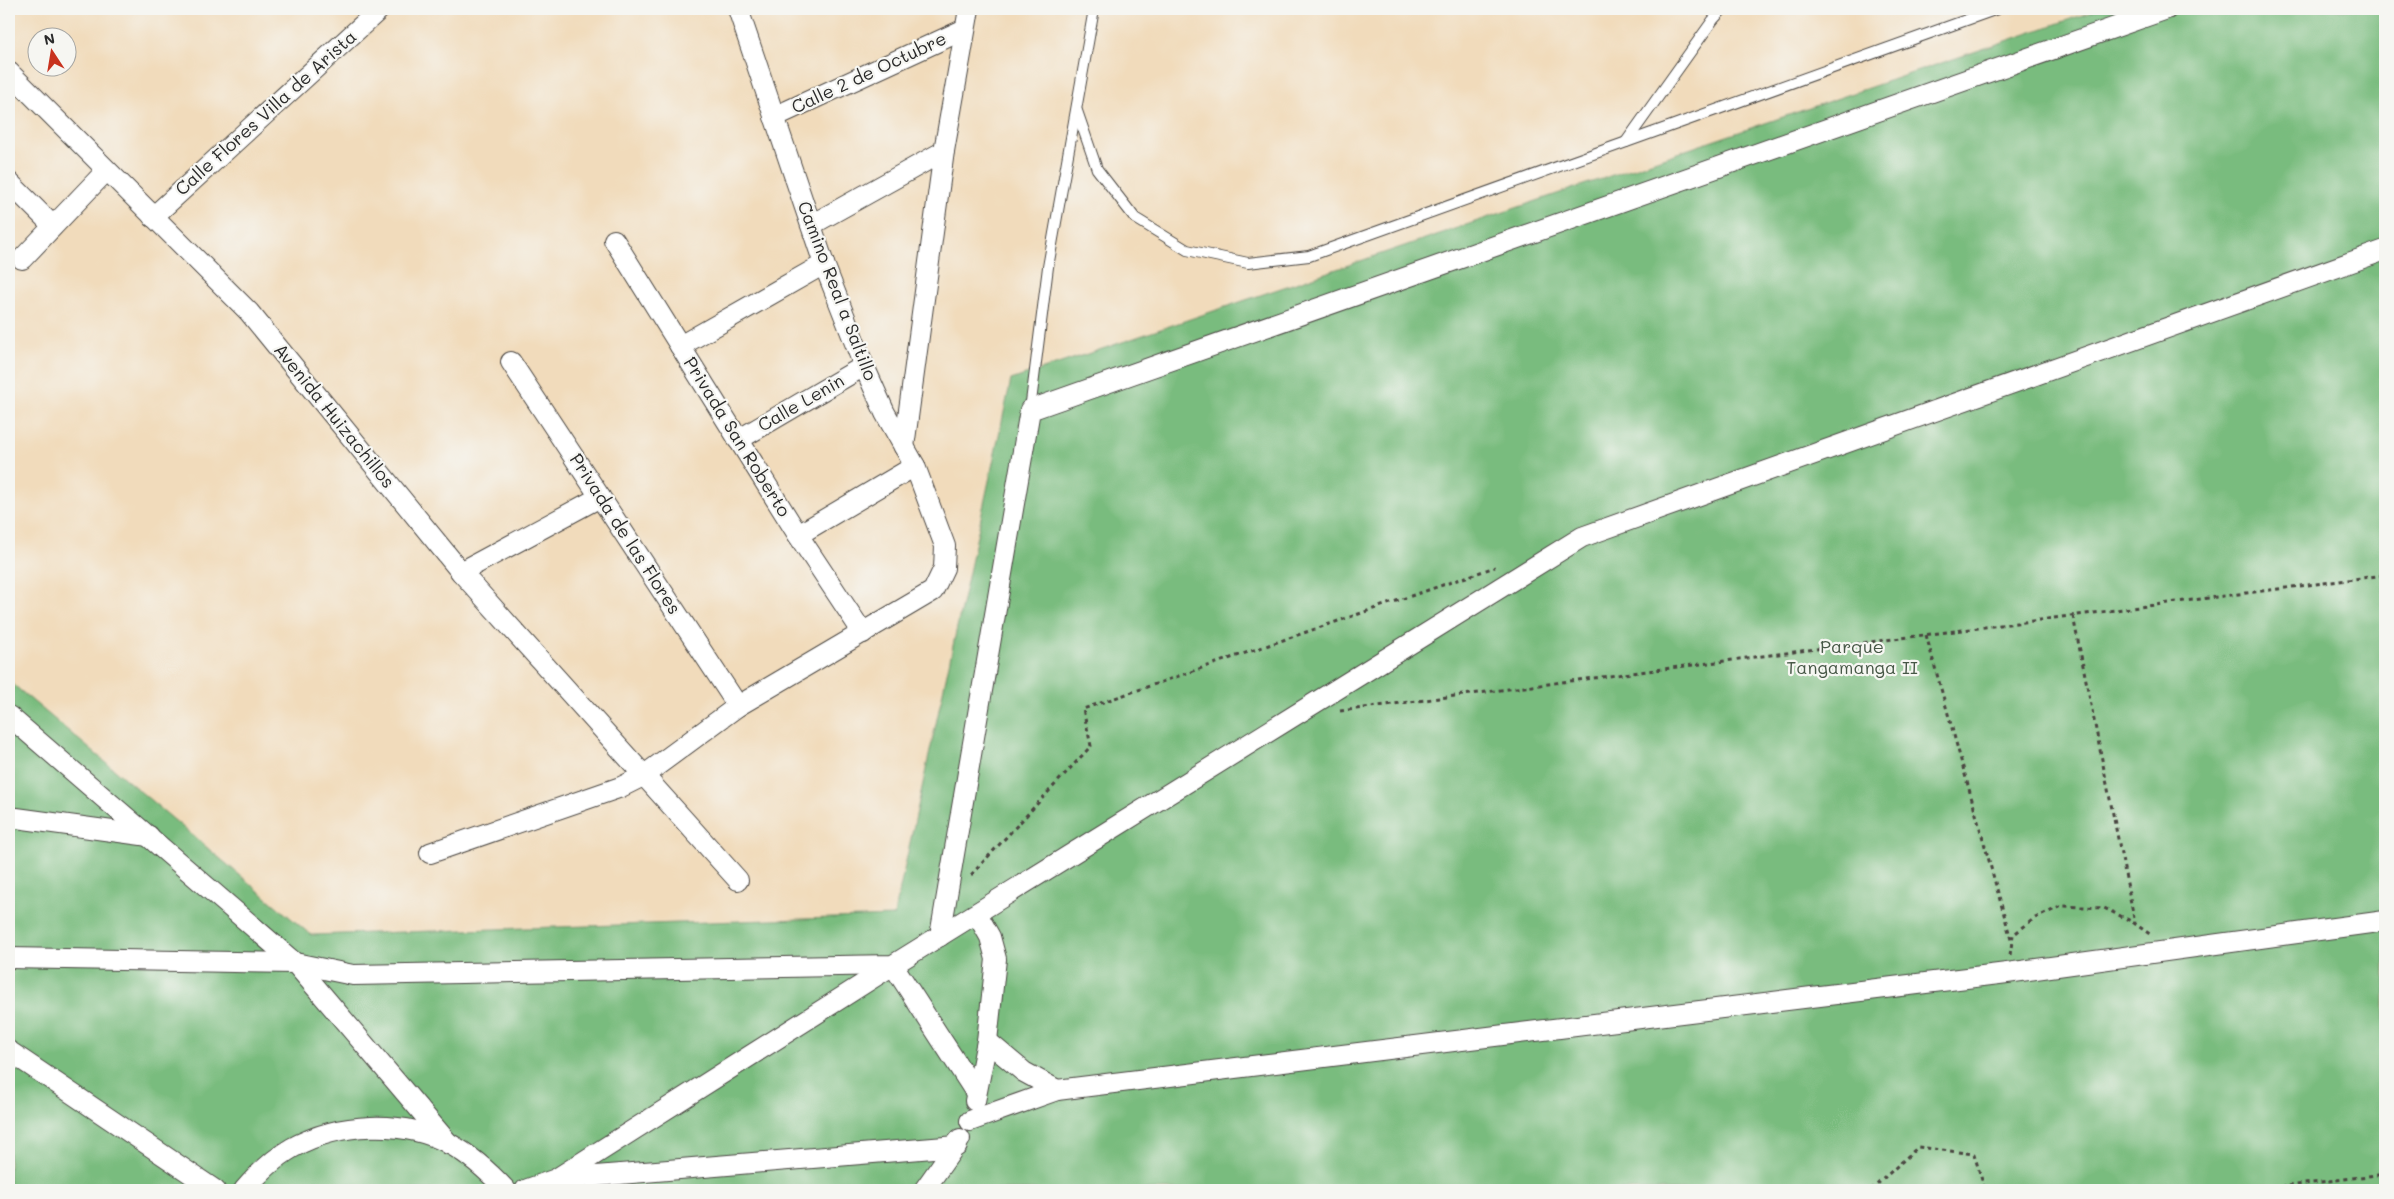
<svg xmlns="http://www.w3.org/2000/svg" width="2394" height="1199" font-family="Mali,sans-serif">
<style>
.forest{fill:#79bc7e;stroke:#527454}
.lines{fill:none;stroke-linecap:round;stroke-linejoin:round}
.lane-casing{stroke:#494541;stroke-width:12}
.street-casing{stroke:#494541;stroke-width:22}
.path{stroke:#494541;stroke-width:3;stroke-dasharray:4 4;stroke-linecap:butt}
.lane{stroke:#fff;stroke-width:10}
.street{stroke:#fff;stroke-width:20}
.labels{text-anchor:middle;stroke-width:4.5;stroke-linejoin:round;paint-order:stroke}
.street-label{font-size:18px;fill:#2b2b2b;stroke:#f6f6f2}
.park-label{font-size:18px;fill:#465746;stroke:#f6f6f2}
</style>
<rect width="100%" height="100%" fill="#f6f6f2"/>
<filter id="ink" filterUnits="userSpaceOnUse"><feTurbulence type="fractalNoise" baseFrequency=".02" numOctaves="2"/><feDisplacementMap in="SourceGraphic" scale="10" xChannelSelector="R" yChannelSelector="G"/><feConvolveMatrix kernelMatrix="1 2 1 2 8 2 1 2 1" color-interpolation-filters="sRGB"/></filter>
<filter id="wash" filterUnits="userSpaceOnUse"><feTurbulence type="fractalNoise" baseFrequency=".0096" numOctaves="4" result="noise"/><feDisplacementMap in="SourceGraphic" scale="20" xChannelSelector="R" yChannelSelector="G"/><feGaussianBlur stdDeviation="1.12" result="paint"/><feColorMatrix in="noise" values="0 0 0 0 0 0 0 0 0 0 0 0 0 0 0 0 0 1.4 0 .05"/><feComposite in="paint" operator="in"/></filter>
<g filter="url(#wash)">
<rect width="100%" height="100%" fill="#f1dbbb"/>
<polygon class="forest" points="2100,9 2385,9 2385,1190 9,1190 9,681 311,935 894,916 1011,380"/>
</g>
<g filter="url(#ink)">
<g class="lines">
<defs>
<g id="lane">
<polyline points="1077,111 1097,169 1135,218 1187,250 1248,263 1309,256 1997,9"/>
<polyline points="1626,142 1713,20 1723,9"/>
<polyline points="1030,410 1048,267 1094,9"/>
</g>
<g id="street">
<polyline points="9,72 249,312 461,572 738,880"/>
<polyline points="774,117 965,29"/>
<polyline points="9,182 53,226"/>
<polyline points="153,217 380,9"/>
<polyline points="811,225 944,151"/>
<polyline points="614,240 798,535 863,633"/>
<polyline points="22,259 106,171"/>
<polyline points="680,346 824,264"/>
<polyline points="511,362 738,706"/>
<polyline points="738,440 864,366"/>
<polyline points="904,447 944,151 969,9"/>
<polyline points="798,535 915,466"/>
<polyline points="461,572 600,497"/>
<polyline points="9,716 295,963 353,975 893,965 1582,537 2385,250"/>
<polyline points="9,817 149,836"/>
<polyline points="430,853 621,787 643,776 738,706 933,591 944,568 945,546 915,466 885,413 864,366 824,264 738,9"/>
<polyline points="940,936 1030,410 2167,9"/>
<polyline points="9,958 295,963 449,1144"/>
<polyline points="987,1041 1024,1072 1057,1090"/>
<polyline points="9,1051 215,1190"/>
<polyline points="975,1101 987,1041 996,959 990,937 977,914"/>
<polyline points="970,1121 1057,1090 2007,973 2385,921"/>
<polyline points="560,1179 957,1146"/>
<path d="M 244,1190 C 258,1174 273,1159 292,1148 C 338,1122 404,1119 450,1144 C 472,1156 489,1172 506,1190"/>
<polyline points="525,1190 556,1179 893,965 976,1093"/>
<polyline points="924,1190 960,1139"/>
</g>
</defs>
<use href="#lane" class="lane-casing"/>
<use href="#street" class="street-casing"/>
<g class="path">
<polyline points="2073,616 2135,923"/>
<polyline points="1926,635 2012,943"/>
<polyline points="1340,711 2385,575"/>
<polyline points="971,875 1091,746 1083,709 1495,567"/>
<polyline points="2010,955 2013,935 2035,918 2062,906 2104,908 2131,921 2151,935"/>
<polyline points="1871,1190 1918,1147 1974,1154 1985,1190"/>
<polyline points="2257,1190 2385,1174"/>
</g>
<use href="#lane" class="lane"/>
<use href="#street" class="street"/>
</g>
</g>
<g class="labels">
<g class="street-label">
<text transform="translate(869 73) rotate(-25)" y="6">Calle 2 de Octubre</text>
<text transform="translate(266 113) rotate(-42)" y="6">Calle Flores Villa de Arista</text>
<text transform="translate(837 291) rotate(69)" y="6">Camino Real a Saltillo</text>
<text transform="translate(801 403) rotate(-30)" y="6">Calle Lenin</text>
<text transform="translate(334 416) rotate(51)" y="6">Avenida Huizachillos</text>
<text transform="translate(737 437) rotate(58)" y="6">Privada San Roberto</text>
<text transform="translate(625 534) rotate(57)" y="6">Privada de las Flores</text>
</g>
<g class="park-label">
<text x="1852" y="653">Parque<tspan x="1852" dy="21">Tangamanga II</tspan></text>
</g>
</g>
<rect width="2394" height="1199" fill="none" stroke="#f6f6f2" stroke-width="30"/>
<g transform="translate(52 52) rotate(348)"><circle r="24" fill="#f6f6f2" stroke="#a5a5a2"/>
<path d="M0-4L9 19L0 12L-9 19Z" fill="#c8321e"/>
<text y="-8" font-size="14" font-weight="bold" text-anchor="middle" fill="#2b2b2b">N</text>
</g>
</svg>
